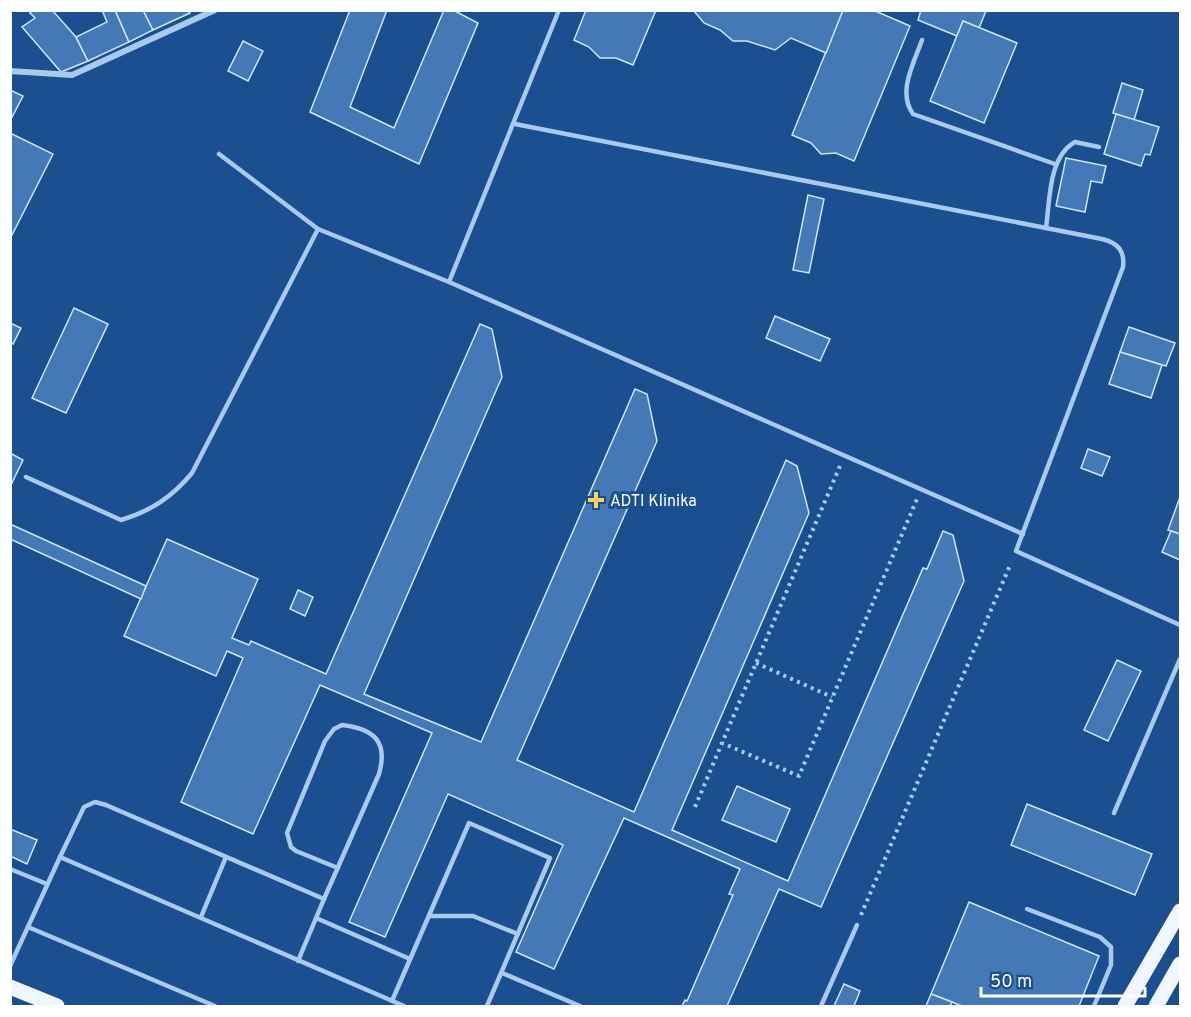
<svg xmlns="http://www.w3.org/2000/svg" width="1191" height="1017" font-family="Overpass,sans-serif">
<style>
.building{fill:#4478b7;stroke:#cfe3fa;stroke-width:1.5}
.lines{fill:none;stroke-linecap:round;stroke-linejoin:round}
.path{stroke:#a9c9ee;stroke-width:4;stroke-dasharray:3 4.5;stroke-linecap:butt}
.service{stroke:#a9c9ee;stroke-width:4.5}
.minor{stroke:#a9c9ee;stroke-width:6}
.primary{stroke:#f0f6ff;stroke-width:15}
.poi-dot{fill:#ffd166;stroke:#1b4f8f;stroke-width:2}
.labels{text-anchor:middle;stroke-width:6;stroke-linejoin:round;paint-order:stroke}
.poi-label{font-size:16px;fill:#fff;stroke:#1b4f8f;text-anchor:start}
</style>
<rect width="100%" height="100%" fill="#1b4f8f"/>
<g class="building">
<polygon points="33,10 52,10 76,37 88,61 61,72 22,27 35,18 30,13"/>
<polygon points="102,10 115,10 129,42 88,61 76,37 107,22"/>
<polygon points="115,10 143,10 153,30 129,42"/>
<polygon points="143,10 189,10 190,13 153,30"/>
<polygon points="350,10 387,10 350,107 394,128 444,10 453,10 478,23 419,164 310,112"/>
<polygon points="586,10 656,10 633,65 616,58 600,58 589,47 574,40"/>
<polygon points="843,10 873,10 910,26 854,161 836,153 821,154 811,143 792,135"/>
<polygon points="843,10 826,53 791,38 775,50 747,41 733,41 720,30 704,23 693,10"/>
<polygon points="921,10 984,10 986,11 979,28 963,21 957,36 918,20"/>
<polygon points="963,21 1017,43 984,123 930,101"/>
<polygon points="243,41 263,51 248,81 228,71"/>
<polygon points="1122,83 1143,90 1134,120 1113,113"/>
<polygon points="10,90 23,96 10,121"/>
<polygon points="1116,114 1159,127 1150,155 1145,154 1141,166 1104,154"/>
<polygon points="10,133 53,154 10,239"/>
<polygon points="1066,158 1106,166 1102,183 1091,181 1085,212 1056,206"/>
<polygon points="808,195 824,199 809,273 793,270"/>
<polygon points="74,308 108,324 66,413 32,398"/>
<polygon points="775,316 830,339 820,361 766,338"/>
<polygon points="10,323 21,328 13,344 10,343"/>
<polygon points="480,324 492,329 502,377 364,694 481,742 635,389 647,394 657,441 517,760 634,812 786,460 797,466 809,513 672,830 788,881 923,568 927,569 943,531 953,535 964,581 821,907 779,889 727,1006 682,1006 685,1000 687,1001 733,895 729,894 740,869 624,818 554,969 516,952 563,845 448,794 385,937 349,922 432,733 320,685 253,834 181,802 243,658 227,651 216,676 124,636 167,539 258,579 232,638 249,645 251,641 326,674"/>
<polygon points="1129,327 1175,343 1166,366 1120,352"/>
<polygon points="1120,352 1162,365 1151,398 1109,384"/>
<polygon points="1088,449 1110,457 1102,476 1081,468"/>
<polygon points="10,453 23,460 10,487"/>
<polygon points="1180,497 1180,534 1168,530"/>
<polygon points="10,524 146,586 141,599 10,539"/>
<polygon points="1171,531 1180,534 1180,560 1162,552"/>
<polygon points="298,590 313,597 305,616 290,609"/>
<polygon points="1117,660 1141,671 1108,741 1084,730"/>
<polygon points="737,786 790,809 776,842 722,820"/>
<polygon points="1027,804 1152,854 1135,895 1011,845"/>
<polygon points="10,829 37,840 27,864 10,856"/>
<polygon points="969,902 1099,956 1079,1006 962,1006 931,994"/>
<polygon points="844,984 860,991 854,1006 834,1006"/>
<polygon points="931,994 952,1002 950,1006 926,1006"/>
</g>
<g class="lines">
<g class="path">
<polyline points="840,466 722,743 799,776 917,499"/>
<polyline points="756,663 832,697"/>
<polyline points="695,807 722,743"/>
<polyline points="861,915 1011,563"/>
</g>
<g class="service">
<path d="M 922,40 C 914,63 897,92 913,114 L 1055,164"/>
<path d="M 515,124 L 1102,239 C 1118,243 1125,251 1123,267 L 1016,551 L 1180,625"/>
<polyline points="219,154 318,229 449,282 1023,534"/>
<path d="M 1046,228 C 1050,201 1048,157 1075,142 L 1099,147"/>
<polyline points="449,282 559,10"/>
<path d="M 26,477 L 121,520 C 151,511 172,497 192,473 L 318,229"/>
<polyline points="1114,813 1180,659"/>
<polyline points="10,869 47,884"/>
<path d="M 324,899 L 379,774 C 388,742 375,729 342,725 L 334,729 L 325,741 L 287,833 L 291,847 L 296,851 L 338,868"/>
<polyline points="1027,909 1100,937 1111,947 1111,965 1094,1006"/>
<polyline points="429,916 473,916 518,934"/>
<polyline points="201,917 226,857"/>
<polyline points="316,918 410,959"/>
<polyline points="28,927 215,1006"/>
<polyline points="298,961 324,899 106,805 95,802 84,807 60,857 404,1006"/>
<polyline points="10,966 60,857"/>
<polyline points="502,973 580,1006"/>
<polyline points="392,1001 469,823 550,858 487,1006"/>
<polyline points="821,1006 857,925"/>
</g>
<polyline class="minor" points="10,71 72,75 215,10"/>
<g class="primary">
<polyline points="10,987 57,1006"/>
<polyline points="1125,1006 1180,911"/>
<polyline points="1156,1006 1180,964"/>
</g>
</g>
<path class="poi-dot" d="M593 491h6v6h6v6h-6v6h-6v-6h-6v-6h6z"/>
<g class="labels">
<g class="poi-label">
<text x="610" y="506">ADTI Klinika</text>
</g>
</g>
<rect width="1191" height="1017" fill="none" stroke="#ffffff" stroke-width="24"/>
<path d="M981 987v9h164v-9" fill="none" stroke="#ffffff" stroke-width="3"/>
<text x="990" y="987" font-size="18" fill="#ffffff" stroke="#1b4f8f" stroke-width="4.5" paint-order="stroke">50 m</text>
</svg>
